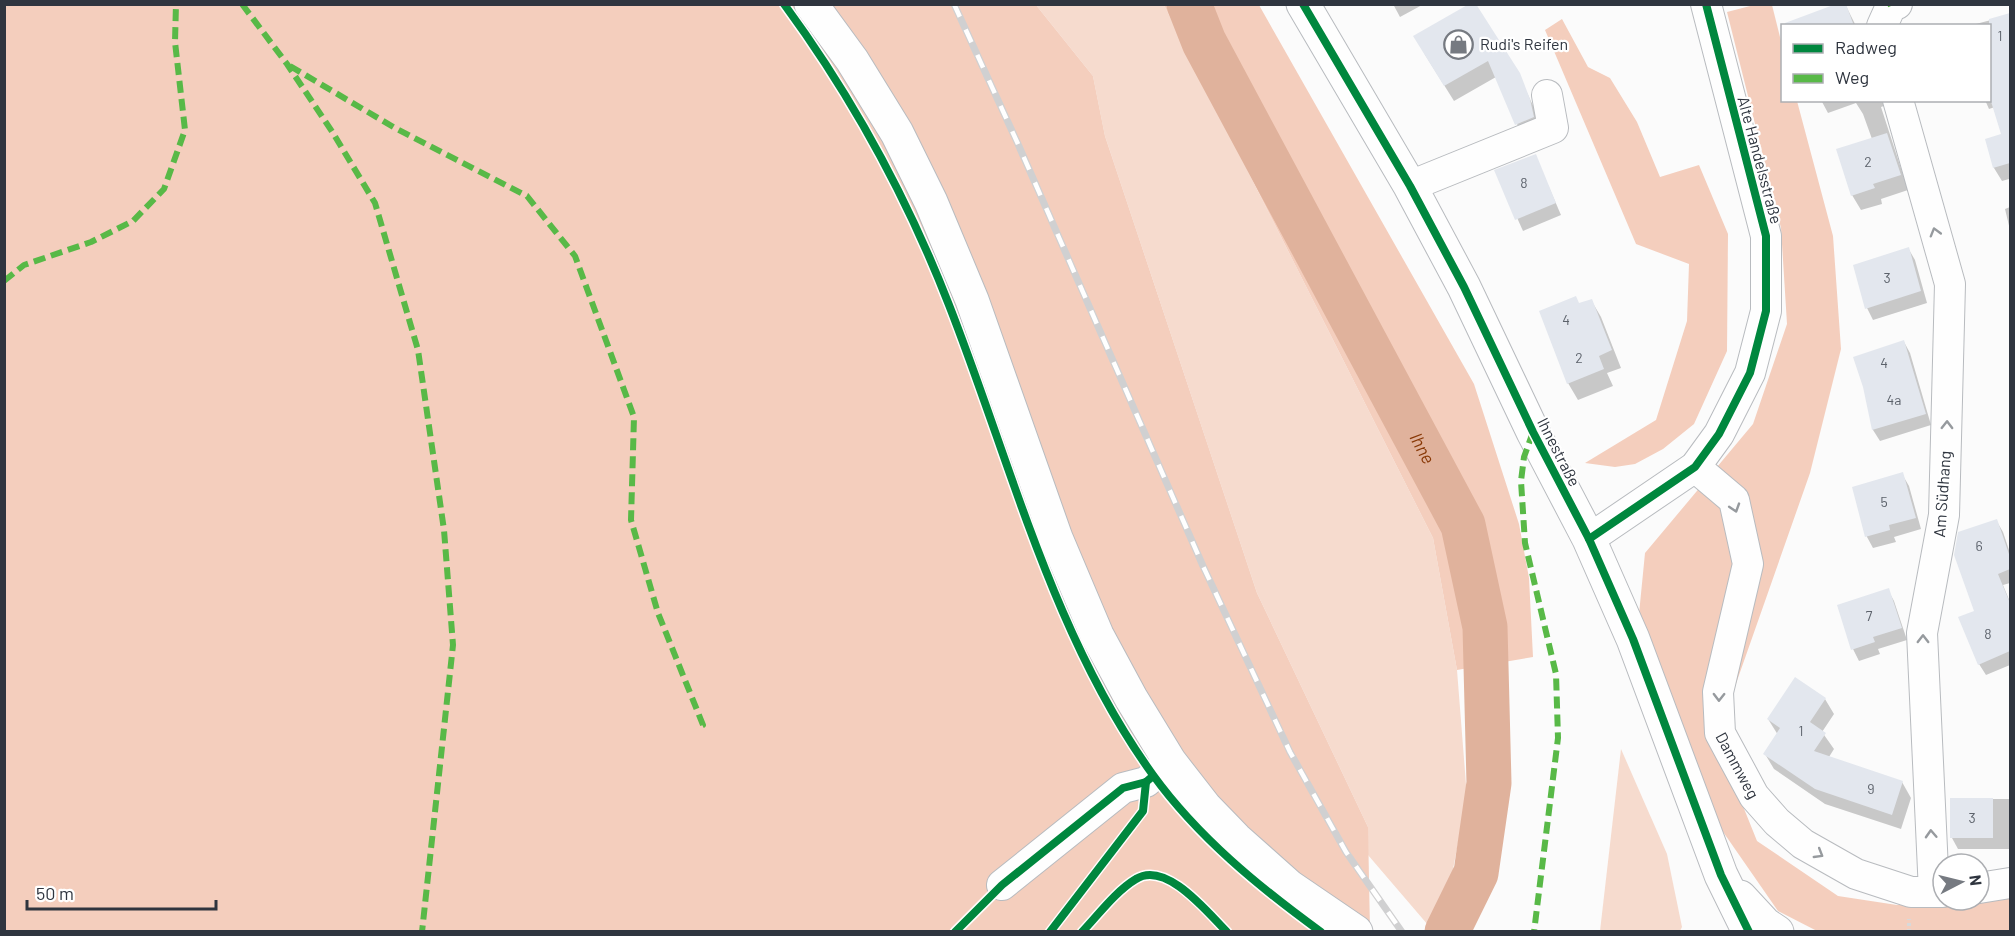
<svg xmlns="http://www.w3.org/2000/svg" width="2015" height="936" font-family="Barlow,sans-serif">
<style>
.green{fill:#f6dbce}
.forest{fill:#f4cebd}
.shadow{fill:#0003}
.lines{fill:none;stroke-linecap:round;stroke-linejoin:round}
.river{stroke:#e0b29c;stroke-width:45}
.building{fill:#e3e7ee}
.minor-casing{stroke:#b8bbbf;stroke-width:32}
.major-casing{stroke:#b8bbbf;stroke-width:35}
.path{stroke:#d8d9da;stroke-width:4;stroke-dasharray:3 3;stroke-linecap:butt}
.minor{stroke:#fefefe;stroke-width:30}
.major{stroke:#fefefe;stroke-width:33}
.rail-casing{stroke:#d0d0d1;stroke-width:7}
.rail{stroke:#fff;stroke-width:4.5;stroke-dasharray:14;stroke-linecap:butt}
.quiet{stroke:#58b947;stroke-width:6;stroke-dasharray:12 6;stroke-linecap:butt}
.cycleway-casing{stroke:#fff;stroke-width:11}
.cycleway{stroke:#00873e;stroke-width:8}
.oneway{stroke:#969a9e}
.labels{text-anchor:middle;stroke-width:4.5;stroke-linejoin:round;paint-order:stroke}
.number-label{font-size:14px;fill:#5c626b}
.poi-label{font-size:16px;fill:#2f353f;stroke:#fff;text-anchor:start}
.street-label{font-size:16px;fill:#2f353f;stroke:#fff}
.water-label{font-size:18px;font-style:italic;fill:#883806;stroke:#fff}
</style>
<rect width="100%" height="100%" fill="#fbfbfb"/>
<g class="green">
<polygon points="1036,5 1164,5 1433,538 1457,670 1467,797 1447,900 1428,925 1368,855 1368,827 1257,593 1105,136 1093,76"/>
<polygon points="1621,749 1667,854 1682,927 1680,931 1600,931"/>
</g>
<g class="forest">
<polygon points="5,5 1036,5 1093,76 1105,136 1257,593 1368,827 1370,931 5,932"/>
<polygon points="1164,5 1259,5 1474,384 1519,524 1529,578 1533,657 1457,670 1433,538"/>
<polygon points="1754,5 1772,5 1782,45 1782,100 1797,101 1833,236 1841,349 1810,473 1732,695 1714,734 1757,841 1838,896 1897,905 1964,902 2010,894 2010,931 1817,931 1778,911 1710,813 1639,614 1645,553 1753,424 1787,324 1781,228 1727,12"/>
<polygon points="1562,19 1588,67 1610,78 1637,122 1660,177 1699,165 1728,234 1727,351 1694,424 1663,449 1635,464 1615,467 1585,463 1656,420 1687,321 1689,264 1636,244 1545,30"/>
</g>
<g class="shadow">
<polygon points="1393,4 1424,4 1400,17"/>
<polygon points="1472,4 1518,74 1538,116 1526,140 1517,124 1496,77 1454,101 1424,53"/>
<polygon points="1845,4 1856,26 1806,26"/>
<polygon points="2010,15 2010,185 2009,179 2002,181 1994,168 1986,140 2002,135 1995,107 1989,109 1985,100 1990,100 1990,26 1972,25"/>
<polygon points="1821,100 1882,100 1884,106 1881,107 1908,190 1881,199 1882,204 1861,210 1852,195 1872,139 1863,114 1856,103 1828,113"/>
<polygon points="1535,155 1561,215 1523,231 1496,171"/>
<polygon points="2010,207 2010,230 2005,209"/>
<polygon points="1908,248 1915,260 1927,303 1873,320 1867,308"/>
<polygon points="1591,300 1601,317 1621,368 1607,373 1613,386 1578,400 1568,383 1580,305"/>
<polygon points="1904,342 1910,353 1931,425 1880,441 1873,430 1864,386"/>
<polygon points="1902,474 1909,486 1921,529 1894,537 1896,542 1873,548 1867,537 1853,488"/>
<polygon points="1996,520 2003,532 2010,553 2010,583 2003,585 2010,602 2010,665 1986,675 1979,664 1976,611"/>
<polygon points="1888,590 1894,601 1907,640 1878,649 1880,654 1859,661 1853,649"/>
<polygon points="1825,699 1834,714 1822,732 1834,749 1829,757 1902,782 1911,798 1901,829 1825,804 1774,769 1765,754 1778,735 1768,719"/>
<polygon points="1951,799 2010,799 2010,849 1958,849 1952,838"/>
</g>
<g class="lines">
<path class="river" id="s1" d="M 1189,4 L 1204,42 L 1463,525 L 1485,627 L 1489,783 L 1476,873 L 1447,932"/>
</g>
<g class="building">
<polygon points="1469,4 1476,4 1520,73 1530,99 1534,117 1515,125 1488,61 1444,86 1413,36"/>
<polygon points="1836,4 1846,4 1854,26 1786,26 1785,23"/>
<polygon points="2010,13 2010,163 1993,168 1985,139 2001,134 1989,95 1989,19"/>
<polygon points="1887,133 1901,175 1873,184 1875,188 1851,196 1836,149"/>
<polygon points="1536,154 1556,203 1515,220 1494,170"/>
<polygon points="1909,247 1921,291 1865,309 1853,265"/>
<polygon points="1576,296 1579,303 1592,299 1612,350 1599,356 1604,369 1567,384 1539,311"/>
<polygon points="1904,340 1926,414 1872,430 1863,387 1853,357"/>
<polygon points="1903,472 1916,518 1889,525 1890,530 1865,537 1852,487"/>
<polygon points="1997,519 2010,557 2010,569 1998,574 2010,603 2010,651 1978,665 1958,617 1974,611 1954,555 1958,532"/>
<polygon points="1889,588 1902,628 1873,637 1875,642 1851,650 1837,605"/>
<polygon points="1795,677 1826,698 1810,722 1826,733 1814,751 1903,781 1892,815 1815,789 1763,754 1780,728 1767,719"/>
<rect x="1950" y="798" width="43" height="40"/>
</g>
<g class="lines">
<defs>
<g id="minor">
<polyline points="1882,26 1891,6 1897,4"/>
<polyline points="1898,100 1950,284 1944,515 1922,633 1934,892"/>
<polyline points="1410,186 1553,128 1547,95"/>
<path id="s2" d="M 1695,467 L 1734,500 L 1748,564 L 1718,692 L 1720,733 L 1754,796 L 1777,822 L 1803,844 L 1856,874 L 1911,892 L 1943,892"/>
<polyline points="1589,539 1695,467 1719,434 1750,373 1766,311 1766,236 1706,4"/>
<polyline points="1002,885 1123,788 1146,782 1170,762"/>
<polyline points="1979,888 2010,883"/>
</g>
<g id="major">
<polyline points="811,4 852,60 897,133 931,202 972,300 1056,538 1097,635 1131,698 1170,762 1205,807 1236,839 1290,887 1356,932"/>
<polyline points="1303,4 1410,186 1464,287 1533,432 1589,539 1633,639 1721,875 1749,932"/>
<polyline points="1740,897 1765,924 1777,932"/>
</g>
</defs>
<use href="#minor" class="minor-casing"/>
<use href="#major" class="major-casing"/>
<polyline class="path" points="1909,932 1909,919"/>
<use href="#minor" class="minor"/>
<use href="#major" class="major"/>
<defs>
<polyline id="rail" points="954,4 1018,144 1203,566 1290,752 1346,852 1402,932"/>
</defs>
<use href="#rail" class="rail-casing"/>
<use href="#rail" class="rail"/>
<g class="quiet">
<polyline points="242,4 287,64 333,133 375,203 418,350 444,530 453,645 422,932"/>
<polyline points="1890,4 1891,6"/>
<polyline points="290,66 395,128 527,196 575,256 634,417 631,520 658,613 703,725 699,727"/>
<polyline points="4,281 24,265 91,242 133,221 164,189 185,130 175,42 176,4"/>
<polyline points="1533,432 1524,457 1521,481 1525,543 1556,674 1558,738 1534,932"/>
</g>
<defs>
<g id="cycleway">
<path d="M 784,4 C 853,98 907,197 949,305 C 1011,463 1053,637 1153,775 C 1198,837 1259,887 1321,932"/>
<polyline points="1303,4 1410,186 1464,287 1533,432 1589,539 1633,639 1721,875 1749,932"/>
<polyline points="1589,539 1695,467 1719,434 1750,373 1766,311 1766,236 1706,4"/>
<polyline points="955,932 1002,885 1123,788 1146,782 1153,776"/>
<polyline points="1050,932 1143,811 1146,782"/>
<path d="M 1082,932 C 1099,914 1116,891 1136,879 C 1166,860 1208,913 1227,932"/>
</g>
</defs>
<use href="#cycleway" class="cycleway-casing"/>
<use href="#cycleway" class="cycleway"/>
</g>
<defs><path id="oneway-chevron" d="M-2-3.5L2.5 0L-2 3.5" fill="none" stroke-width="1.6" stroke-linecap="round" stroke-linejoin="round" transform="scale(1.5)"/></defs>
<g class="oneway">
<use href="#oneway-chevron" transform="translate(1935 232) rotate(-106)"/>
<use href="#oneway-chevron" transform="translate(1947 425) rotate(-89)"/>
<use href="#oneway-chevron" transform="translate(1735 508) rotate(72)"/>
<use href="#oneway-chevron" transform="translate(1923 639) rotate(-90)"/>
<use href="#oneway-chevron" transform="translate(1719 697) rotate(91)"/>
<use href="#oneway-chevron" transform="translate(1931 834) rotate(-93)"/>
<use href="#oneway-chevron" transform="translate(1819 854) rotate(31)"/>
</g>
<defs>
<symbol id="shop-ring" viewBox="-11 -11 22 22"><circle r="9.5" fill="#fff" stroke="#767a81" stroke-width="1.5"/><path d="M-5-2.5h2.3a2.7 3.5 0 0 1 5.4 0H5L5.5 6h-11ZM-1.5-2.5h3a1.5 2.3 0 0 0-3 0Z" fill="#767a81"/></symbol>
</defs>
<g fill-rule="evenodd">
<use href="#shop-ring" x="1442" y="28" width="33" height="33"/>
</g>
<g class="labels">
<g class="number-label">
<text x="2000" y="41">1</text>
<text x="1868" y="167">2</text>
<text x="1524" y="188">8</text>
<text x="1887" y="283">3</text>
<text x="1566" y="325">4</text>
<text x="1579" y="363">2</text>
<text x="1884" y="368">4</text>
<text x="1894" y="405">4a</text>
<text x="1884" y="507">5</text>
<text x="1979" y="551">6</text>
<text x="1869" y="621">7</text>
<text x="1988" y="639">8</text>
<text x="1801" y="736">1</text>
<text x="1871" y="794">9</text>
<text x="1972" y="823">3</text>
</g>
<g class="poi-label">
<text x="1480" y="50">Rudi's Reifen</text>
</g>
<g class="street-label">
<text transform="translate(1760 160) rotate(75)" y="6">Alte Handelsstraße</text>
<text transform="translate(1559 452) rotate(63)" y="6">Ihnestraße</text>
<text transform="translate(1942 494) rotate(-86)" y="6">Am Südhang</text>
<text dy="6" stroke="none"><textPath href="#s2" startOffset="326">Dammweg</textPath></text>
</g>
<g class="water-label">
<text dy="6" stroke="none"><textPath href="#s1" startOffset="502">Ihne</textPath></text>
</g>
</g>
<rect width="2015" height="936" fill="none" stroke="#2f353f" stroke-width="12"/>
<rect x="1781" y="24" width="210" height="78" fill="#ffffff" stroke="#acaeb2" stroke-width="1.5"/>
<rect x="1793" y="44" width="30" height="9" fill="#00873e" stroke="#acaeb2" stroke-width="1.5"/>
<text x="1835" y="54" font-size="18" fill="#2f353f">Radweg</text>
<rect x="1793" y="74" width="30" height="9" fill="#58b947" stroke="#acaeb2" stroke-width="1.5"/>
<text x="1835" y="84" font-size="18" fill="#2f353f">Weg</text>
<g transform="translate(1961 882) rotate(83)"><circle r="28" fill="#ffffff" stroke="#acaeb2" stroke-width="1.5"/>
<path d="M0-4.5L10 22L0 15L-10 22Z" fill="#767a81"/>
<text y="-9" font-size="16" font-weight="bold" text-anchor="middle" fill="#2f353f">N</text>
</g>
<path d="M27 900v9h189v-9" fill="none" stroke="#2f353f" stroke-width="3"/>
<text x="36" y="900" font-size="18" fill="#2f353f" stroke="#ffffff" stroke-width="4.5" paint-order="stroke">50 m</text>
</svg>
